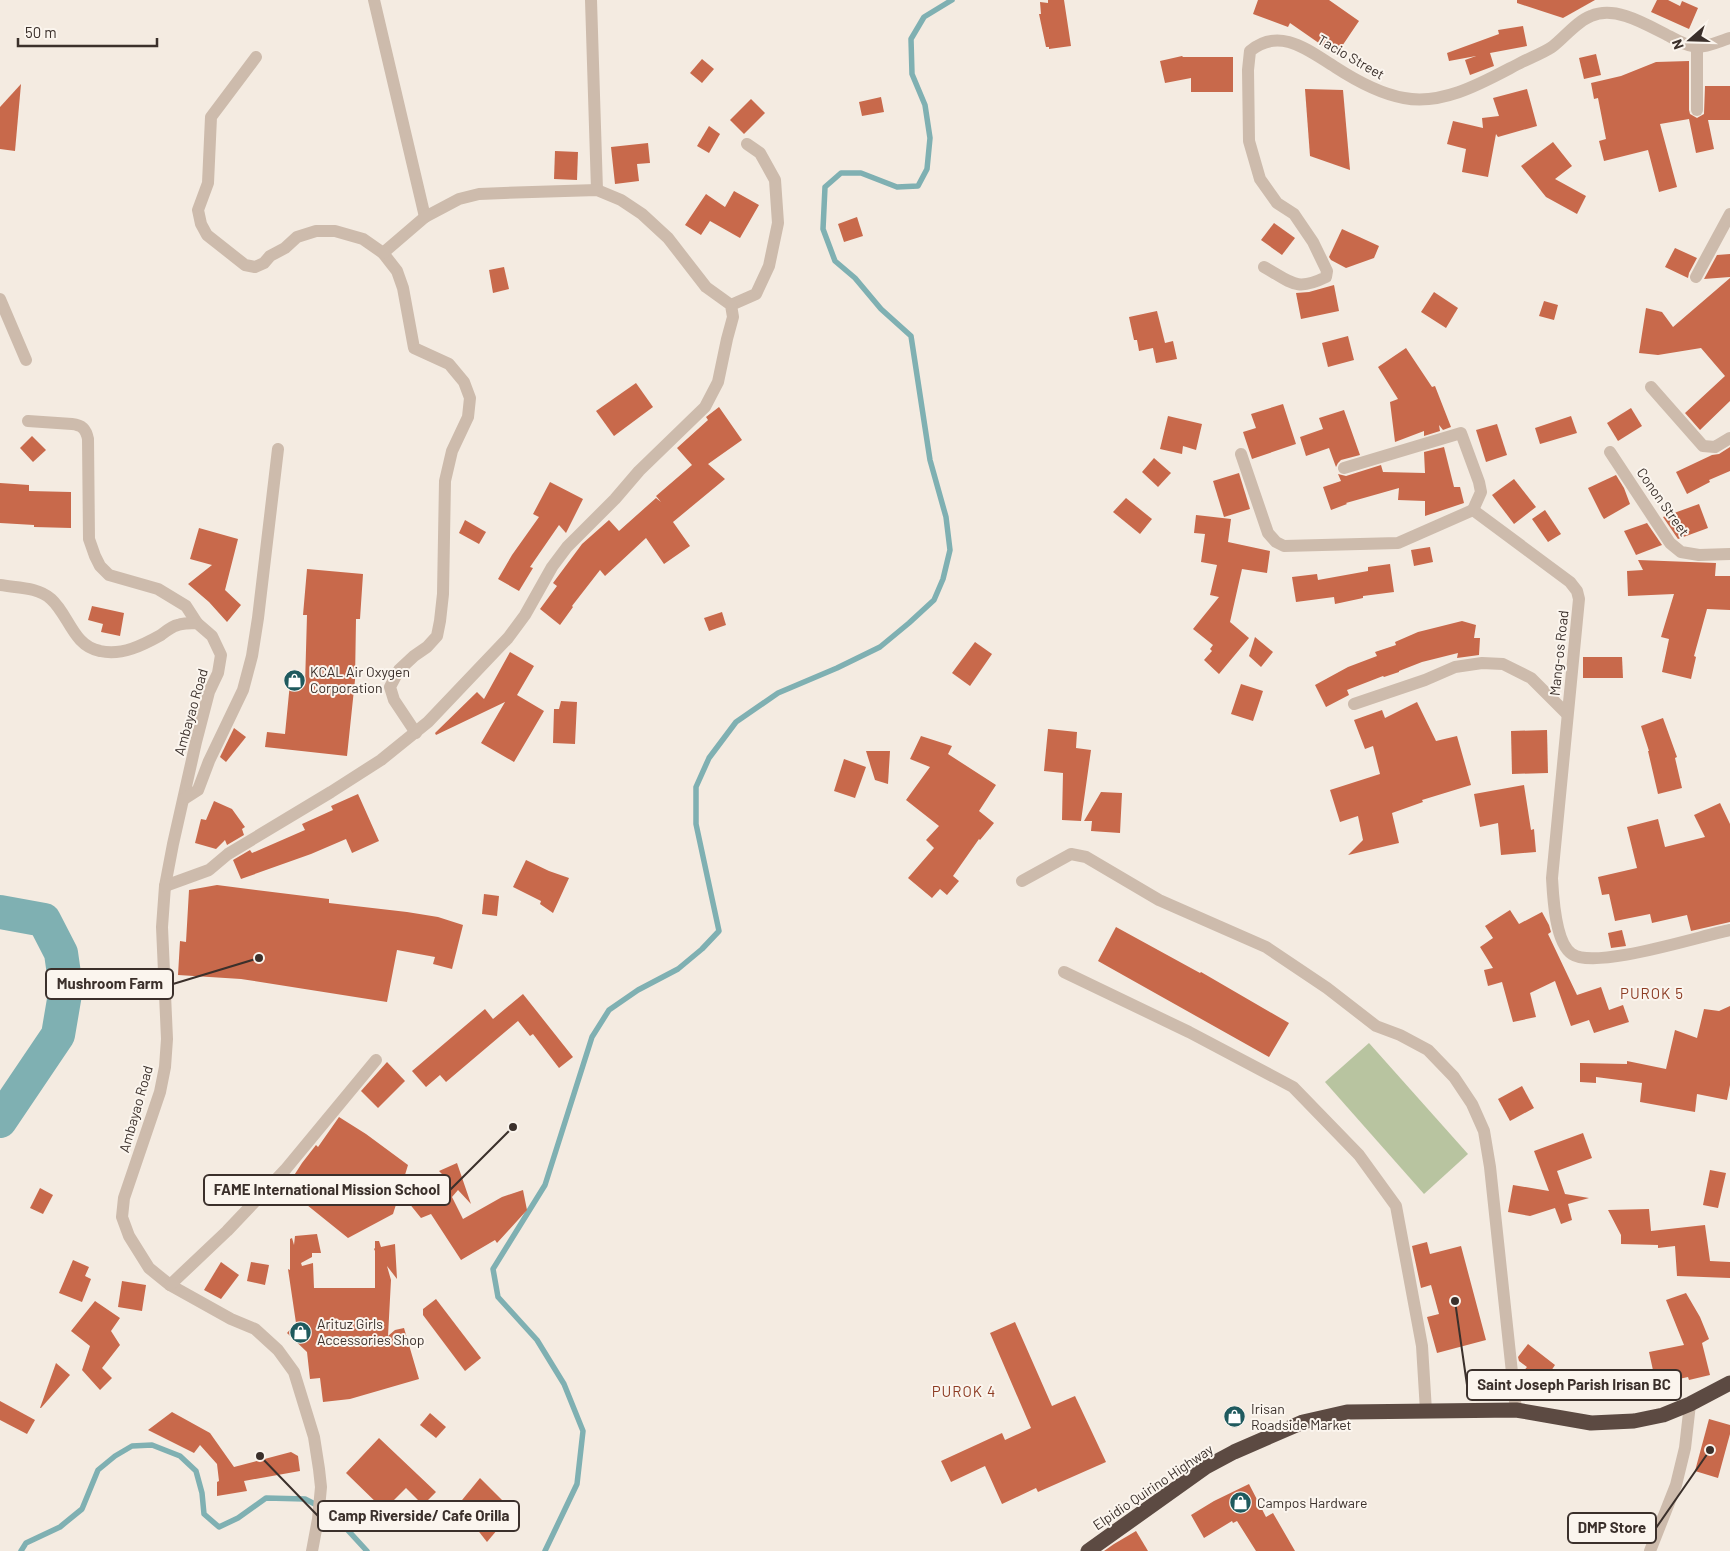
<svg xmlns="http://www.w3.org/2000/svg" width="1730" height="1551" font-family="Barlow,sans-serif">
<style>
.pitch{fill:#b8c4a0}
.lines{fill:none;stroke-linecap:round;stroke-linejoin:round}
.stream{stroke:#7fb0b2;stroke-width:5.5}
.river{stroke:#7fb0b2;stroke-width:34}
.building{fill:#c8694b}
.minor{stroke:#cdbbac;stroke-width:12}
.highway{stroke:#5c4a42;stroke-width:15}
.labels{text-anchor:middle;stroke-width:4;stroke-linejoin:round;paint-order:stroke}
.street-label{font-size:14px;fill:#3b302b;stroke:#fbf5ee}
.poi-label{font-size:14px;fill:#3b302b;stroke:#fbf5ee;text-anchor:start}
.neighbourhood-label{font-size:15px;letter-spacing:1px;fill:#8c3b22;stroke:#fbf5ee}
.leader{fill:none;stroke:#3b302b;stroke-width:2}
.callout-dot{fill:#3b302b;stroke:#fbf5ee;stroke-width:2}
.callout{fill:#fbf5ee;stroke:#3b302b;stroke-width:2}
.callout-label{font-size:15px;text-anchor:middle;font-weight:bold;fill:#3b302b}
</style>
<rect width="100%" height="100%" fill="#f4ebe1"/>
<polygon class="pitch" points="1369,1043 1468,1154 1424,1194 1325,1082"/>
<g class="lines">
<g class="stream">
<polyline points="21,1551 26,1543 60,1527 82,1509 98,1470 115,1456 132,1446 152,1445 180,1456 196,1471 202,1493 204,1514 219,1527 238,1518 266,1498 305,1499 332,1513 367,1551"/>
<polyline points="545,1551 577,1484 583,1431 564,1384 537,1340 498,1297 493,1269 545,1185 592,1037 609,1010 638,990 678,969 702,949 719,931 696,824 696,787 709,758 736,722 778,693 837,668 880,647 909,623 934,600 943,579 950,550 946,517 930,460 911,336 881,309 855,278 835,261 823,229 825,187 841,173 861,173 897,187 918,186 927,169 930,138 925,105 912,74 911,39 924,17 952,0"/>
</g>
<polyline class="river" points="0,912 44,920 61,953 66,988 58,1035 0,1121"/>
</g>
<g class="building">
<polygon points="1048,0 1064,0 1071,46 1049,49 1049,47 1046,47 1039,14 1041,14 1040,2 1048,3"/>
<polygon points="1258,0 1329,0 1359,21 1336,55 1290,23 1288,27 1253,14"/>
<polygon points="1517,0 1595,0 1563,18 1517,3"/>
<polygon points="1657,0 1668,0 1680,6 1682,1 1698,8 1689,29 1651,12"/>
<polygon points="1523,26 1527,46 1490,53 1494,66 1470,75 1465,60 1476,56 1449,61 1447,53 1499,34 1498,30"/>
<polygon points="1596,54 1601,75 1584,79 1579,58"/>
<polygon points="1182,56 1183,57 1233,57 1233,92 1191,92 1191,78 1165,83 1160,61"/>
<polygon points="702,59 714,69 702,83 690,73"/>
<polygon points="1689,61 1689,110 1690,114 1697,118 1704,114 1705,86 1730,86 1730,120 1708,120 1714,149 1696,153 1689,119 1660,124 1677,187 1659,192 1648,150 1604,161 1599,141 1606,139 1598,98 1594,99 1591,83 1621,76 1656,62"/>
<polygon points="21,84 15,151 0,149 0,107"/>
<polygon points="1305,89 1343,90 1350,170 1310,156"/>
<polygon points="1527,89 1537,126 1498,137 1496,134 1488,177 1462,172 1466,149 1447,144 1453,121 1483,128 1482,118 1499,116 1493,98"/>
<polygon points="881,97 884,112 862,116 859,102"/>
<polygon points="751,99 765,113 744,134 730,120"/>
<polygon points="709,126 720,134 709,153 697,146"/>
<polygon points="1553,142 1572,166 1555,179 1586,196 1577,214 1546,197 1521,166"/>
<polygon points="648,143 650,163 637,164 639,181 615,184 611,147"/>
<polygon points="555,151 578,152 577,180 554,179"/>
<polygon points="734,191 759,205 740,238 710,221 701,235 685,225 706,194 725,207"/>
<polygon points="857,217 863,236 844,242 838,224"/>
<polygon points="1274,223 1295,238 1282,255 1261,240"/>
<polygon points="1342,229 1379,246 1374,258 1346,268 1331,260 1329,257"/>
<polygon points="1675,248 1697,258 1689,273 1688,278 1665,267"/>
<polygon points="1730,254 1730,277 1704,279 1717,255"/>
<polygon points="504,267 509,289 493,293 489,270"/>
<polygon points="1730,278 1730,401 1700,430 1685,413 1725,376 1701,348 1658,355 1639,353 1646,308 1662,312 1673,327"/>
<polygon points="1334,285 1339,311 1301,319 1296,293 1309,292"/>
<polygon points="1434,292 1458,308 1446,328 1421,312"/>
<polygon points="1544,301 1558,305 1554,320 1539,316"/>
<polygon points="1157,311 1165,343 1173,341 1177,359 1156,363 1153,348 1139,351 1137,340 1134,340 1129,317"/>
<polygon points="1348,336 1354,360 1328,367 1322,343"/>
<polygon points="1406,348 1432,387 1435,386 1451,427 1443,430 1439,425 1440,431 1424,436 1424,431 1395,442 1390,402 1398,399 1378,367"/>
<polygon points="636,383 653,407 614,436 596,411"/>
<polygon points="1283,404 1296,444 1252,459 1243,432 1256,428 1251,414"/>
<polygon points="719,407 742,440 708,464 725,479 673,522 690,546 664,564 646,538 605,576 600,570 572,606 573,607 560,625 540,609 557,586 553,583 582,544 609,520 619,531 656,498 661,502 656,496 692,465 677,448 708,420 706,417"/>
<polygon points="1631,408 1642,426 1618,441 1607,423"/>
<polygon points="1344,410 1360,455 1341,460 1338,463 1336,467 1329,448 1306,456 1300,437 1323,429 1319,418"/>
<polygon points="1168,416 1202,424 1196,450 1183,446 1182,454 1160,449"/>
<polygon points="1571,416 1577,433 1540,444 1535,428"/>
<polygon points="1497,424 1507,455 1486,462 1476,430"/>
<polygon points="32,436 46,450 33,462 20,448"/>
<polygon points="1444,447 1454,487 1460,487 1464,503 1425,516 1425,501 1398,500 1399,488 1346,503 1347,504 1331,510 1323,487 1341,481 1338,474 1346,476 1381,465 1383,472 1425,473 1424,452"/>
<polygon points="1730,447 1730,471 1709,480 1710,482 1687,494 1676,472 1712,455 1719,454"/>
<polygon points="1154,458 1171,473 1158,487 1142,472"/>
<polygon points="1239,473 1250,509 1224,517 1213,481"/>
<polygon points="1616,475 1624,488 1630,504 1604,519 1602,516 1588,488"/>
<polygon points="1514,479 1536,507 1514,524 1492,495"/>
<polygon points="550,482 583,499 566,533 559,525 530,567 533,568 519,591 498,579 512,555 539,517 533,514"/>
<polygon points="0,483 29,485 29,491 71,492 71,528 34,527 34,525 0,523"/>
<polygon points="1126,498 1152,519 1140,534 1113,512"/>
<polygon points="1699,504 1708,528 1678,539 1663,517"/>
<polygon points="1545,510 1561,534 1548,542 1532,519"/>
<polygon points="1196,515 1231,519 1228,542 1270,551 1267,573 1242,569 1230,622 1249,638 1219,674 1204,660 1212,651 1210,649 1213,645 1193,629 1219,597 1210,595 1217,565 1201,562 1205,534 1194,533"/>
<polygon points="465,520 486,532 479,544 459,533"/>
<polygon points="1647,523 1662,545 1636,555 1624,531"/>
<polygon points="199,528 238,539 225,590 241,605 227,622 209,602 188,584 212,565 190,559"/>
<polygon points="1430,547 1433,562 1414,566 1411,550"/>
<polygon points="1638,560 1716,563 1715,576 1730,576 1730,610 1707,609 1694,656 1696,657 1691,679 1662,672 1669,639 1661,637 1674,594 1628,596 1627,571 1643,570"/>
<polygon points="1390,564 1394,592 1363,596 1363,598 1335,604 1334,597 1296,602 1292,577 1317,574 1318,580 1368,571 1368,567"/>
<polygon points="307,569 363,574 360,619 356,619 355,680 347,756 265,747 267,732 285,734 290,683 305,685 307,615 303,615"/>
<polygon points="92,606 124,613 120,636 101,632 103,624 88,620"/>
<polygon points="722,612 726,625 709,631 704,618"/>
<polygon points="1462,621 1476,625 1474,638 1480,638 1479,655 1457,658 1458,653 1422,662 1399,671 1399,672 1384,677 1383,676 1347,690 1349,695 1326,707 1315,685 1348,667 1377,656 1375,652 1396,645 1395,642 1418,632"/>
<polygon points="1255,637 1273,652 1261,667 1249,656"/>
<polygon points="975,642 992,654 970,686 952,673"/>
<polygon points="510,652 534,666 517,695 544,711 514,762 481,743 505,702 436,735 435,733 477,692 484,699"/>
<polygon points="1583,657 1622,657 1623,678 1583,678"/>
<polygon points="1241,684 1263,691 1253,721 1231,714"/>
<polygon points="561,701 577,702 575,744 553,743 554,709 559,709"/>
<polygon points="1417,702 1436,741 1457,736 1471,785 1422,800 1423,802 1392,813 1399,843 1348,855 1363,840 1358,816 1340,822 1330,790 1380,774 1373,746 1365,749 1354,720 1382,710 1385,718"/>
<polygon points="1663,718 1677,757 1675,758 1682,788 1658,794 1648,751 1649,751 1641,726"/>
<polygon points="234,728 246,737 226,762 220,757"/>
<polygon points="1048,729 1077,732 1076,748 1091,750 1081,821 1062,820 1063,773 1044,771"/>
<polygon points="1547,730 1548,773 1512,774 1511,731"/>
<polygon points="921,736 952,746 948,754 996,785 979,811 994,823 980,840 979,839 953,876 959,881 947,895 940,889 932,898 908,878 934,848 926,840 939,826 906,800 930,767 910,759"/>
<polygon points="866,751 890,751 888,784 875,780"/>
<polygon points="844,759 866,767 855,798 834,791"/>
<polygon points="1524,785 1531,830 1534,829 1536,852 1501,855 1498,823 1480,827 1474,794"/>
<polygon points="1101,792 1122,793 1120,833 1091,831 1092,821 1084,821"/>
<polygon points="358,794 379,841 352,853 346,839 311,854 241,879 233,860 250,850 252,853 305,830 302,824 333,810 331,806"/>
<polygon points="214,801 232,809 245,827 242,829 244,835 227,845 225,840 216,849 195,843 201,819 206,820"/>
<polygon points="1720,803 1730,824 1730,922 1691,931 1687,915 1652,923 1650,914 1615,921 1609,894 1602,895 1598,877 1637,868 1627,827 1658,819 1665,847 1705,837 1694,815"/>
<polygon points="526,860 549,871 569,878 553,913 540,904 541,901 513,887"/>
<polygon points="217,885 329,899 329,903 407,912 438,917 463,925 452,969 433,964 435,957 397,950 387,1002 241,979 178,975 180,941 186,942 189,890"/>
<polygon points="484,894 499,896 497,916 482,914"/>
<polygon points="1510,910 1519,924 1542,912 1549,925 1551,932 1548,934 1577,995 1601,987 1609,1010 1623,1005 1629,1022 1594,1033 1589,1020 1571,1026 1555,981 1530,993 1536,1017 1513,1022 1502,982 1488,986 1484,970 1493,968 1480,947 1493,938 1485,926"/>
<polygon points="1116,927 1200,973 1201,972 1289,1023 1269,1057 1098,961"/>
<polygon points="1622,930 1626,946 1611,948 1608,933"/>
<polygon points="523,994 573,1057 559,1068 533,1034 530,1036 518,1021 446,1082 440,1075 426,1087 412,1071 485,1009 493,1019"/>
<polygon points="1730,1006 1730,1085 1727,1100 1697,1094 1695,1112 1640,1102 1642,1083 1596,1077 1596,1083 1580,1082 1580,1063 1627,1064 1627,1061 1666,1069 1675,1030 1697,1038 1704,1009 1719,1011"/>
<polygon points="387,1062 405,1081 378,1108 361,1091"/>
<polygon points="1522,1086 1534,1108 1510,1121 1498,1099"/>
<polygon points="339,1117 366,1134 408,1165 401,1188 424,1178 440,1189 448,1180 439,1171 457,1163 471,1204 458,1190 452,1197 463,1219 502,1197 523,1190 527,1210 497,1243 495,1240 461,1260 431,1214 421,1218 400,1192 393,1214 348,1238 307,1205 284,1191 302,1163 316,1145 318,1147"/>
<polygon points="1583,1133 1592,1158 1557,1171 1565,1194 1589,1198 1568,1204 1572,1220 1561,1224 1555,1208 1530,1216 1508,1212 1513,1185 1549,1191 1534,1151"/>
<polygon points="1710,1170 1726,1173 1718,1208 1703,1205"/>
<polygon points="40,1188 53,1195 43,1214 30,1208"/>
<polygon points="1649,1209 1651,1231 1705,1225 1710,1261 1730,1262 1730,1278 1677,1276 1675,1246 1658,1248 1658,1245 1621,1244 1621,1235 1608,1210"/>
<polygon points="317,1234 321,1253 312,1253 312,1257 301,1263 302,1266 313,1263 314,1288 375,1288 375,1251 374,1249 375,1248 375,1241 379,1241 381,1247 395,1244 397,1279 387,1266 391,1280 388,1336 395,1330 404,1328 419,1379 350,1399 323,1402 320,1378 310,1379 307,1352 287,1333 296,1323 288,1269 290,1270 290,1239 292,1238 294,1245 295,1236"/>
<polygon points="1427,1242 1430,1254 1461,1246 1486,1340 1437,1353 1427,1317 1439,1314 1431,1285 1421,1288 1412,1246"/>
<polygon points="73,1260 89,1267 85,1276 91,1279 82,1302 59,1293"/>
<polygon points="221,1262 239,1275 221,1299 204,1290"/>
<polygon points="251,1262 269,1265 265,1285 247,1281"/>
<polygon points="122,1281 146,1285 142,1311 118,1307"/>
<polygon points="1686,1293 1700,1317 1709,1339 1702,1343 1710,1375 1689,1380 1688,1377 1656,1384 1649,1352 1684,1345 1666,1300"/>
<polygon points="436,1299 481,1358 465,1371 423,1315 423,1309"/>
<polygon points="95,1301 120,1318 111,1331 120,1345 102,1368 112,1378 100,1390 82,1370 90,1346 71,1331"/>
<polygon points="1015,1322 1052,1406 1075,1396 1106,1462 1038,1492 1036,1488 1002,1504 985,1466 951,1482 941,1461 1002,1433 1005,1440 1031,1428 990,1333"/>
<polygon points="1528,1344 1555,1365 1551,1371 1557,1376 1541,1397 1521,1381 1520,1375 1527,1367 1519,1361 1518,1357"/>
<polygon points="56,1363 70,1375 41,1408 40,1408"/>
<polygon points="0,1401 35,1420 27,1434 0,1420"/>
<polygon points="172,1412 210,1433 234,1467 291,1452 298,1456 300,1471 244,1481 247,1491 217,1496 217,1482 219,1481 217,1464 200,1445 194,1453 148,1430"/>
<polygon points="430,1413 446,1427 436,1438 420,1425"/>
<polygon points="1709,1419 1730,1425 1730,1434 1718,1478 1695,1471"/>
<polygon points="379,1438 436,1492 423,1505 406,1488 384,1510 346,1473"/>
<polygon points="480,1478 513,1511 487,1542 458,1505"/>
<polygon points="1249,1484 1266,1517 1273,1513 1295,1551 1256,1551 1237,1521 1233,1523 1232,1521 1204,1538 1191,1515 1214,1501"/>
<polygon points="1136,1531 1148,1551 1104,1551 1114,1544"/>
</g>
<g class="lines">
<g class="minor">
<polyline points="374,0 425,217"/>
<polyline points="591,0 597,190"/>
<polyline points="256,57 211,117 208,183 198,210 201,224 207,235 245,265 255,267 264,263 270,256 285,248 297,237 316,231 335,231 363,239 383,253 397,271 403,288 414,348 449,364 464,382 470,398 468,417 452,451 445,481 443,594 440,621 437,636 427,647 414,656 399,670 390,687 394,700 416,733"/>
<polyline points="1697,110 1697,47"/>
<path d="M 1264,267 C 1291,282 1296,292 1326,277 L 1327,271 L 1313,242 L 1294,214 L 1277,203 L 1260,179 L 1249,141 L 1248,70 L 1250,51 C 1280,26 1309,51 1335,67 C 1355,80 1381,94 1404,98 C 1445,106 1487,80 1522,62 C 1532,57 1543,53 1552,47 C 1564,38 1577,21 1591,16 C 1616,5 1647,25 1669,36 C 1678,41 1687,46 1697,47 C 1708,47 1720,41 1730,38"/>
<polyline points="1696,277 1730,214"/>
<polyline points="0,299 26,360"/>
<polyline points="731,305 756,294 769,266 778,223 775,180 760,153 747,144"/>
<polyline points="1651,387 1703,446 1715,447 1730,438"/>
<path d="M 28,421 L 72,424 C 82,425 86,429 88,439 L 89,539 L 95,556 L 100,566 L 109,575 L 158,589 L 186,606 L 197,623"/>
<polyline points="1610,452 1670,543 1681,552 1699,555 1730,554"/>
<path d="M 1241,454 L 1268,533 L 1276,542 L 1284,546 L 1398,543 L 1473,510 L 1570,582 L 1577,591 L 1579,599 L 1552,878 C 1553,896 1555,943 1572,954 C 1595,970 1700,936 1730,930"/>
<polyline points="1344,468 1461,433 1479,482 1481,492 1473,510"/>
<path d="M 0,585 C 17,588 38,587 51,599 C 69,615 73,646 100,651 C 122,656 143,645 161,635 C 166,631 172,626 178,625 C 183,623 191,623 197,623 L 212,636 L 221,655 L 218,673 L 209,692 L 196,742 L 173,844 L 165,886 L 162,927 L 167,1039 L 165,1067 L 160,1092 L 124,1198 L 122,1217 L 129,1236 L 149,1268 L 170,1285 L 231,1319 L 255,1329 L 278,1350 L 294,1372 L 314,1437 L 319,1469 L 321,1487 L 318,1519 L 312,1551"/>
<polyline points="1354,704 1425,680 1455,667 1482,663 1503,664 1531,678 1567,714"/>
<polyline points="184,799 198,790 209,761 243,690 252,656 258,618 278,449"/>
<polyline points="1022,881 1071,854 1086,857 1159,900 1266,947 1327,988 1376,1026 1400,1035 1428,1050 1454,1077 1472,1104 1484,1131 1490,1167 1516,1410"/>
<polyline points="165,886 209,870 228,854 331,792 381,760 428,722 508,638 525,615 552,567 567,547 615,499 639,471 705,407 718,382 727,339 733,317 731,305 706,287 668,238 642,214 621,200 597,190 504,193 479,194 459,199 425,217 383,253"/>
<polyline points="1064,972 1189,1032 1293,1087 1359,1155 1396,1206 1422,1346 1426,1411"/>
<polyline points="170,1285 227,1231 285,1170 376,1060"/>
<polyline points="1650,1551 1676,1485 1685,1448 1690,1404"/>
</g>
<polyline class="highway" points="1088,1551 1206,1467 1234,1452 1303,1422 1347,1412 1516,1410 1591,1423 1634,1421 1663,1415 1690,1404 1730,1383"/>
</g>
<defs>
<symbol id="shop-disc" viewBox="-11 -11 22 22"><circle r="9.5" fill="#1f5a5e" stroke="#fbf5ee"/><path d="M-5-2.5h2.3a2.7 3.5 0 0 1 5.4 0H5L5.5 6h-11ZM-1.5-2.5h3a1.5 2.3 0 0 0-3 0Z" fill="#fff"/></symbol>
</defs>
<g fill-rule="evenodd">
<use href="#shop-disc" x="282" y="668" width="25" height="25"/>
<use href="#shop-disc" x="288" y="1320" width="25" height="25"/>
<use href="#shop-disc" x="1222" y="1404" width="25" height="25"/>
<use href="#shop-disc" x="1228" y="1490" width="25" height="25"/>
</g>
<g class="labels">
<g class="street-label">
<text transform="translate(1351 57) rotate(30)" y="5">Tacio Street</text>
<text transform="translate(1663 502) rotate(55)" y="5">Conon Street</text>
<text transform="translate(1559 653) rotate(-84)" y="5">Mang-os Road</text>
<text transform="translate(191 712) rotate(-74)" y="5">Ambayao Road</text>
<text transform="translate(136 1109) rotate(-74)" y="5">Ambayao Road</text>
<text transform="translate(1153 1487) rotate(-34)" y="5">Elpidio Quirino Highway</text>
</g>
<g class="poi-label">
<text x="310" y="677">KCAL Air Oxygen<tspan x="310" dy="16">Corporation</tspan></text>
<text x="317" y="1329">Arituz Girls<tspan x="317" dy="16">Accessories Shop</tspan></text>
<text x="1251" y="1414">Irisan<tspan x="1251" dy="16">Roadside Market</tspan></text>
<text x="1257" y="1508">Campos Hardware</text>
</g>
<g class="neighbourhood-label">
<text x="1652" y="999">PUROK 5</text>
<text x="964" y="1397">PUROK 4</text>
</g>
</g>
<path class="leader" d="M259 958L173 984M513 1127L450 1190M1455 1301L1467 1385M260 1456L318 1516M1710 1450L1656 1528"/>
<g class="callout-dot">
<circle cx="259" cy="958" r="5"/>
<circle cx="513" cy="1127" r="5"/>
<circle cx="1455" cy="1301" r="5"/>
<circle cx="260" cy="1456" r="5"/>
<circle cx="1710" cy="1450" r="5"/>
</g>
<g class="callout">
<rect x="46" y="969" width="127" height="30" rx="5"/>
<rect x="204" y="1175" width="246" height="30" rx="5"/>
<rect x="1467" y="1370" width="214" height="30" rx="5"/>
<rect x="318" y="1501" width="201" height="30" rx="5"/>
<rect x="1568" y="1513" width="88" height="30" rx="5"/>
</g>
<g class="callout-label">
<text x="110" y="989">Mushroom Farm</text>
<text x="327" y="1195">FAME International Mission School</text>
<text x="1574" y="1390">Saint Joseph Parish Irisan BC</text>
<text x="419" y="1521">Camp Riverside/ Cafe Orilla</text>
<text x="1612" y="1533">DMP Store</text>
</g>
<g transform="translate(1690 40) rotate(250)" stroke="#fbf5ee" stroke-width="4" paint-order="stroke">
<path d="M0-4L9 19L0 12L-9 19Z" fill="#3b302b"/>
<text y="-8" font-size="14" font-weight="bold" text-anchor="middle" fill="#3b302b">N</text>
</g>
<path d="M18 38v8h139v-8" fill="none" stroke="#3b302b" stroke-width="2.5"/>
<text x="25" y="38" font-size="15" fill="#3b302b" stroke="#fbf5ee" stroke-width="4" paint-order="stroke">50 m</text>
</svg>
